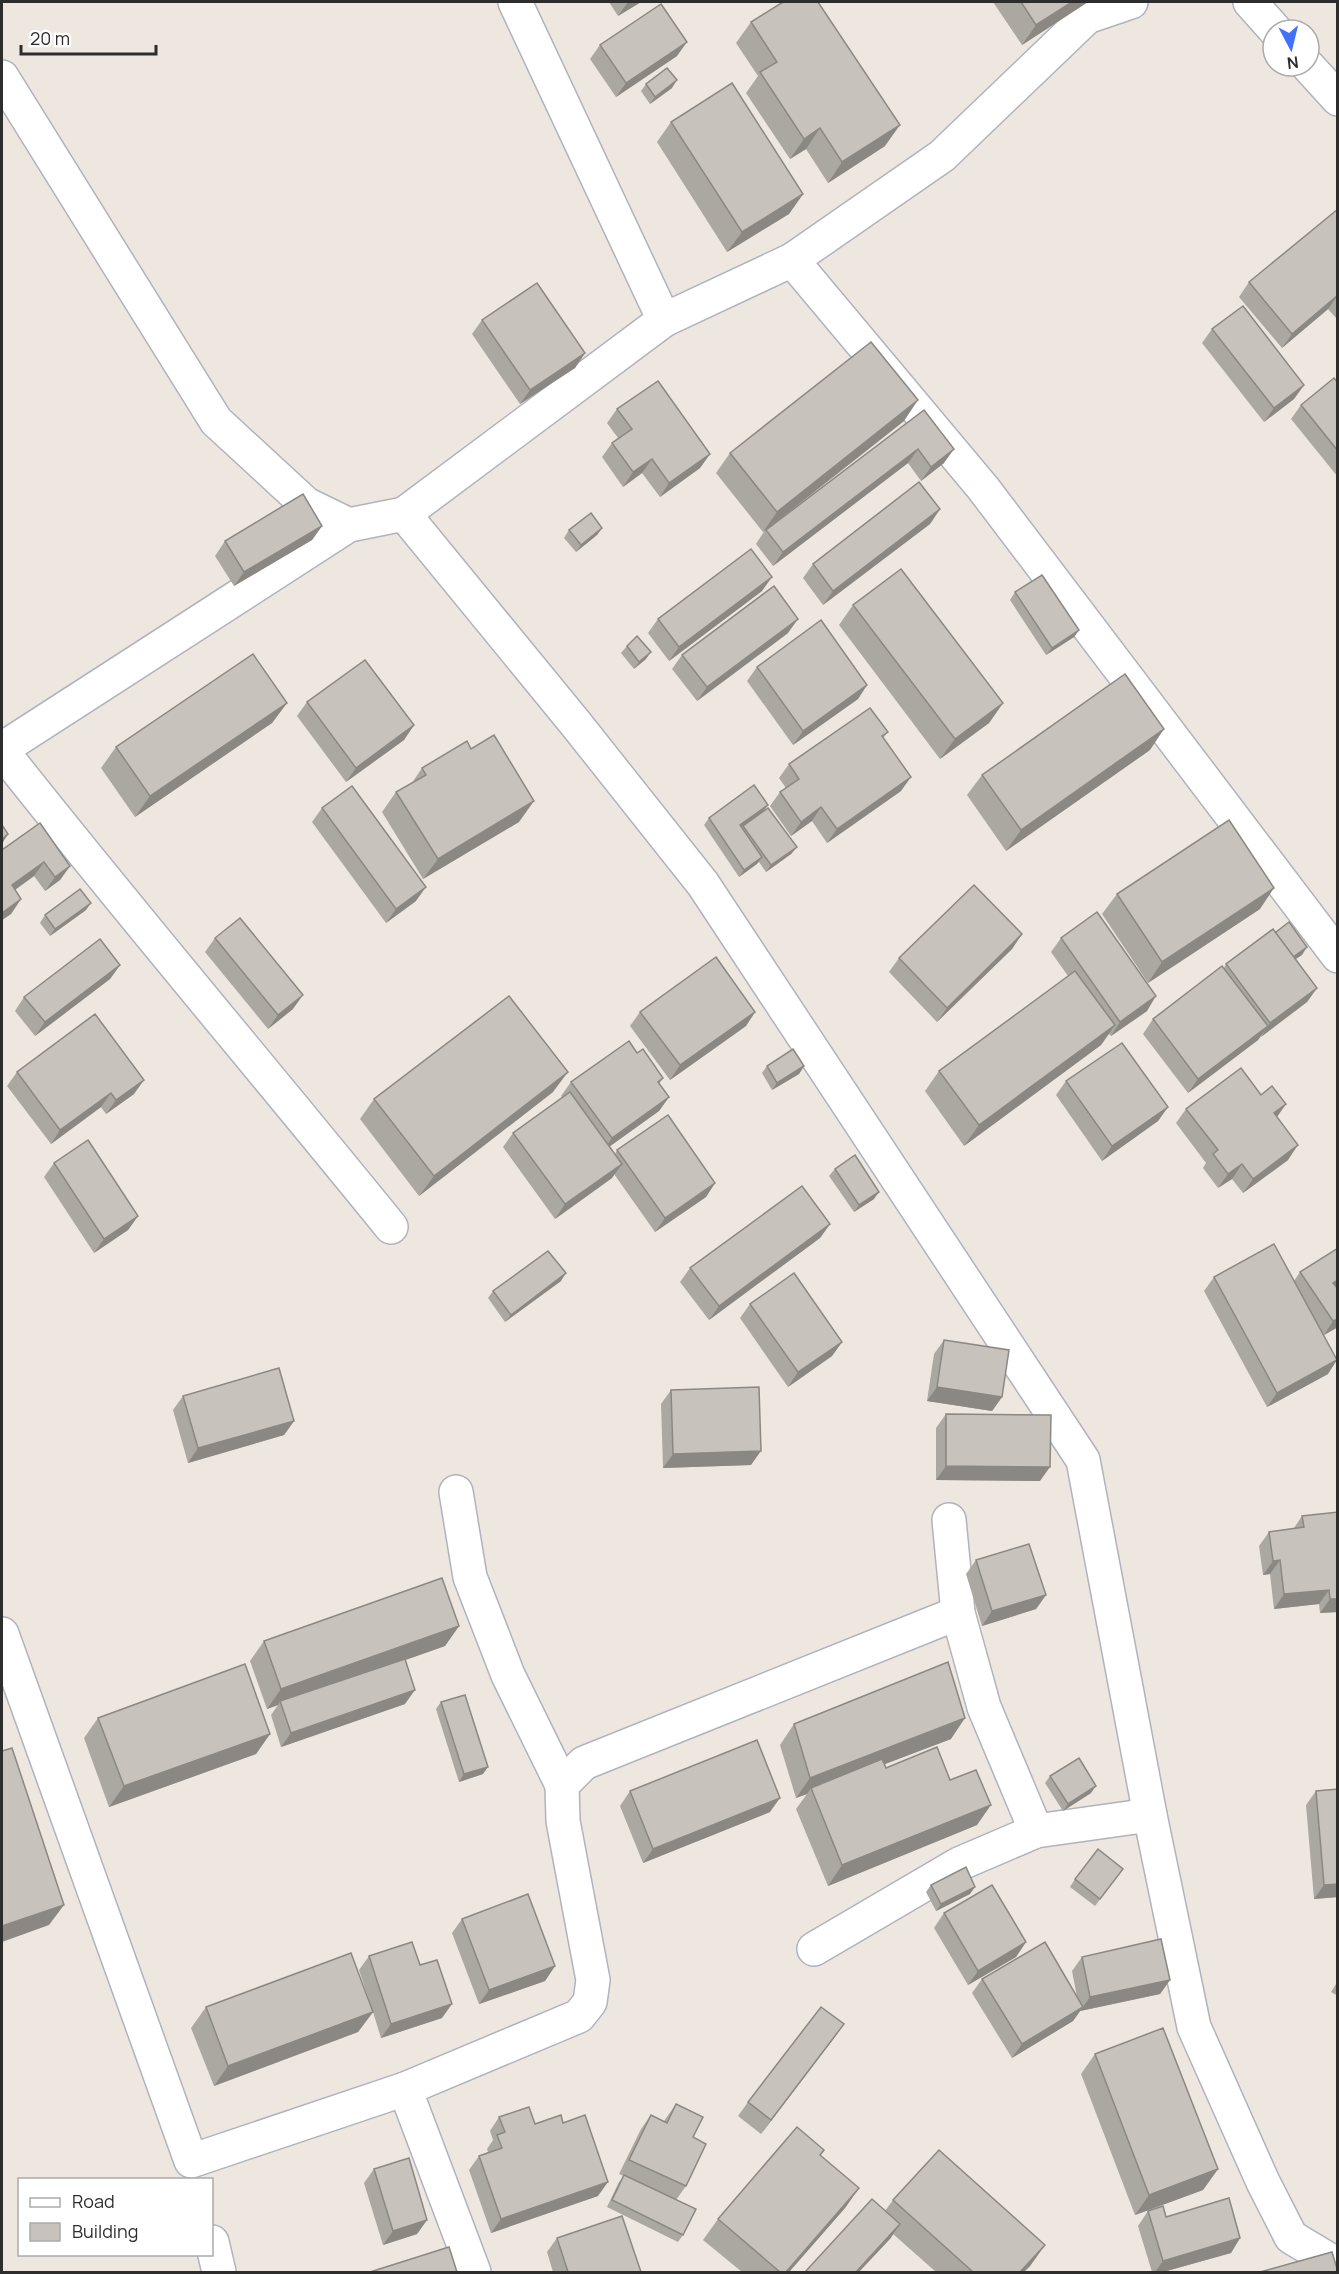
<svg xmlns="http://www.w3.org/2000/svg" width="1339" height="2274" font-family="Manrope,sans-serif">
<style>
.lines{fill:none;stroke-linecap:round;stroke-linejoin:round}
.minor-casing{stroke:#b0b3bd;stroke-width:36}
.minor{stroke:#fff;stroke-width:33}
.wall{fill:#aba7a1}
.shaded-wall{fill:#8b8883}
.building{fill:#c7c2bb;stroke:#8b8883;stroke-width:1.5}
</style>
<rect width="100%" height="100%" fill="#eee7e0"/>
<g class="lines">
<defs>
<g id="minor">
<polyline points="515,2 664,320"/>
<polyline points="1250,2 1275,30"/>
<polyline points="1308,66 1338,99"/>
<polyline points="2,77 216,421 306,504 349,525"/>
<polyline points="792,260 942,156 1087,17 1131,2"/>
<polyline points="404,514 576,724 703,884 1083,1460 1150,1815 1194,2027 1263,2182 1291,2237 1338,2265"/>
<polyline points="2,749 349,525 404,514 664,320 792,260 983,488 1338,956"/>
<path d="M 2,751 C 129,912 262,1068 391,1227"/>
<polyline points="456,1492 470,1577 508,1675 562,1785"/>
<polyline points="949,1520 958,1613 984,1707 1036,1831"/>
<polyline points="2,1634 191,2161 405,2089 579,2016 590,2002 593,1980 563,1821 562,1785 584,1763 958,1613"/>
<polyline points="814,1949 959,1864 1036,1831 1150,1815"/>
<polyline points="405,2089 474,2272"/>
<polyline points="212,2242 219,2272"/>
</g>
</defs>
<use href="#minor" class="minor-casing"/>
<use href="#minor" class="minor"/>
</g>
<g class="wall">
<polygon points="609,2 641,2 618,16"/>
<polygon points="993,2 1088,2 1022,45"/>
<polygon points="751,22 885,146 828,183 806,149 790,159 746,93 758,76 736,43"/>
<polygon points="600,45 677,56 616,97 590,59"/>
<polygon points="646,84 672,88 650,104 641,91"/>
<polygon points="671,122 803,194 789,214 727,252 657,142"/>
<polygon points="1338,209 1338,319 1337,319 1328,309 1282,348 1239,297 1249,282"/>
<polygon points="482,320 585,353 575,368 520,404 472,334"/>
<polygon points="1212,329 1304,385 1294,399 1264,422 1202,343"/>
<polygon points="1338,383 1338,477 1291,419 1301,405"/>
<polygon points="617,409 710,454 700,468 660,497 642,473 623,487 602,457 612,443 618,438 607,423"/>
<polygon points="924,410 944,463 921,481 908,463 773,566 756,544 765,530 763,532 716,473 730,453 904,421 768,529"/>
<polygon points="940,509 930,524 823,605 803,578 813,564"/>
<polygon points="322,526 312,540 234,586 215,556 225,541"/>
<polygon points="602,528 597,535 576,552 564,538 569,530"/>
<polygon points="762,591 669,661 648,633 658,619"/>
<polygon points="1015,592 1079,630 1074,637 1046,655 1010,600"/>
<polygon points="853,605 1003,703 989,723 940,759 839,625"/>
<polygon points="788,633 697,701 672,669 682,655"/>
<polygon points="627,646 646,659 634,669 621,653"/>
<polygon points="757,667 867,685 858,699 793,745 747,681"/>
<polygon points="307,702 414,725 404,740 346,782 297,716"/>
<polygon points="287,703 272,723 135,817 101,768 116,747"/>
<polygon points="888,732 883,738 901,791 827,843 812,821 791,836 770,806 780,792 786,788 779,778 789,764"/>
<polygon points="471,749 519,822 423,879 382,812 396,792 412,783 422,768"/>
<polygon points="1150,750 1006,851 967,795 982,775"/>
<polygon points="322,808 416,901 386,923 312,822"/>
<polygon points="764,811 797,847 791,854 766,872 759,862 739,877 704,825 709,818"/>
<polygon points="2,850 70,866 60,880 45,891 34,876 15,890 21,899 11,914 2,920"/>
<polygon points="1117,894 1260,909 1148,983 1102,914"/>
<polygon points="86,910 50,936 40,923 45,915"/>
<polygon points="1275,933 1302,955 1295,959 1317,988 1307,1002 1260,1037 1258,1040 1188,1093 1143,1034 1153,1019 1224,968 1226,964"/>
<polygon points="1022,934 1012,949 937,1022 889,972 899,958"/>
<polygon points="215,938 293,1009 268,1029 205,952"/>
<polygon points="1061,938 1147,1011 1111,1036 1109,1034 1101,1045 964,1146 925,1091 939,1071 1068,976 1051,952"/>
<polygon points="120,965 110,979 35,1036 15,1011 24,997"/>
<polygon points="640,1012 755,1012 746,1026 670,1080 630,1026"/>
<polygon points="637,1053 663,1078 659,1084 669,1097 659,1111 610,1146 615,1154 617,1150 715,1183 706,1197 655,1232 614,1174 612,1178 555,1219 503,1147 513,1133 562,1097 561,1096 571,1082"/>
<polygon points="767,1066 804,1066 799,1074 772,1090 762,1073"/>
<polygon points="17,1072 134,1094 106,1114 101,1107 51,1144 7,1086"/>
<polygon points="1066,1081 1168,1107 1158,1121 1102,1161 1056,1095"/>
<polygon points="553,1092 419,1196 360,1119 374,1099"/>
<polygon points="1261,1095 1286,1104 1277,1117 1288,1160 1243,1193 1232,1179 1218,1188 1203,1168 1206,1163 1176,1123 1186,1109"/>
<polygon points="54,1163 138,1216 128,1230 94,1253 44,1177"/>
<polygon points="835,1169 874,1199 854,1212 829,1176"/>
<polygon points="830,1224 820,1238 709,1320 680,1282 690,1268"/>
<polygon points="1300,1272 1338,1289 1338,1327 1324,1335 1328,1374 1267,1407 1204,1291 1214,1277 1294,1281"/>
<polygon points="561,1281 505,1322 488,1298 493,1291"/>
<polygon points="750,1304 842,1342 832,1356 788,1387 740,1318"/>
<polygon points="944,1340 1002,1397 992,1411 927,1401 934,1354"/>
<polygon points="671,1390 751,1465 663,1468 661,1404"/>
<polygon points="183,1396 294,1421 284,1435 188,1463 173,1410"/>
<polygon points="946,1414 1040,1481 936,1480 936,1428"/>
<polygon points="1302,1516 1338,1612 1320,1613 1319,1604 1274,1609 1270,1574 1263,1575 1259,1546 1269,1532 1294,1528"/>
<polygon points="976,1560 1046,1595 1036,1609 982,1626 966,1574"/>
<polygon points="459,1626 445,1646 405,1660 405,1704 281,1747 271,1715 278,1705 267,1709 250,1661 264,1641"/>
<polygon points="441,1702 483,1774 459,1782 436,1709"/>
<polygon points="98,1718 270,1734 256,1754 109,1807 84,1738"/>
<polygon points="794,1724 951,1739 884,1764 886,1768 950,1780 977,1825 828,1886 796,1809 807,1794 796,1798 780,1745"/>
<polygon points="1050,1776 1091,1793 1063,1811 1045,1783"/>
<polygon points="630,1791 770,1812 643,1863 620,1806"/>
<polygon points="1316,1791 1338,1897 1314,1899 1306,1805"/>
<polygon points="1118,1876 1095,1906 1070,1887 1075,1879"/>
<polygon points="931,1885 970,1894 936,1911 926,1892"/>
<polygon points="944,1913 1026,1942 1016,1957 968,1985 934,1928"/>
<polygon points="462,1919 555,1966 545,1981 479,2004 452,1933"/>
<polygon points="369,1956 420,1965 442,2018 381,2038 373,2012 358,2032 214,2086 191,2028 206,2007 371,2006 359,1970"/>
<polygon points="1082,1957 1170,1980 1160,1994 1080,2011 1073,2021 1012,2058 972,1993 982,1979 1077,1997 1072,1971"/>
<polygon points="1338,1981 1338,1996 1331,1992"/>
<polygon points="834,2038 761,2134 738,2116 748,2102"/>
<polygon points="1095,2054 1218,2169 1203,2190 1135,2215 1081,2074"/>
<polygon points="676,2104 693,2137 686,2186 676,2200 683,2235 678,2242 607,2207 619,2182 624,2176 619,2174 641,2129 651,2115 664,2121"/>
<polygon points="499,2117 535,2124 563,2123 598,2196 491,2233 469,2170 479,2156 488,2152 487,2149 493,2140 490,2131"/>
<polygon points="821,2156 859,2188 845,2208 789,2272 742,2272 703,2240 718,2219"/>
<polygon points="374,2169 427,2220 417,2234 383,2245 364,2183"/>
<polygon points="893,2200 1045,2245 1030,2266 1024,2272 936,2272 893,2234 890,2239 885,2211"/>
<polygon points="1148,2211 1166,2217 1240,2238 1231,2253 1163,2272 1152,2272 1138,2226"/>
<polygon points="557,2238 641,2272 553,2272 547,2252"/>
</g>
<g class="shaded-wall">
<polygon points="628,2 641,2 618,16"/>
<polygon points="1072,2 1088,2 1022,45 1036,25"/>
<polygon points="687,42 677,56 616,97 626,83"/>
<polygon points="677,80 672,88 650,104 655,97"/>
<polygon points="900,125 885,146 828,183 842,162"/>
<polygon points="820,128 806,149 790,159 804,139"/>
<polygon points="803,194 789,214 727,252 742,232"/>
<polygon points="1338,295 1328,309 1282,348 1292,334"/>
<polygon points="585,353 575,368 520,404 530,390"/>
<polygon points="1304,385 1294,399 1264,422 1274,408"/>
<polygon points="918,400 904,421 763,532 777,512"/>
<polygon points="918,449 908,463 773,566 783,552"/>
<polygon points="954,449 944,463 921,481 931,467"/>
<polygon points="710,454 700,468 660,497 669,483"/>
<polygon points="652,459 642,473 623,487 633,472"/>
<polygon points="940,509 930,524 823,605 833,591"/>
<polygon points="322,526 312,540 234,586 244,572"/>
<polygon points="602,528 597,535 576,552 581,545"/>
<polygon points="772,577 762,591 669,661 679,647"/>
<polygon points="798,619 788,633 697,701 707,687"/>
<polygon points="1079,630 1074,637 1046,655 1052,648"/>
<polygon points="651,652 646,659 634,669 639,662"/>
<polygon points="867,685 858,699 793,745 803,731"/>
<polygon points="287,703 272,723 135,817 150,796"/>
<polygon points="1003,703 989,723 940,759 955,739"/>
<polygon points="414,725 404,740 346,782 356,768"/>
<polygon points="1164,729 1150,750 1006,851 1021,830"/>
<polygon points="911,777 901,791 827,843 837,829"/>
<polygon points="534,801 519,822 423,879 438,859"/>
<polygon points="768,805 763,812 735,832 740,825"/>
<polygon points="821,807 812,821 791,836 801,822"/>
<polygon points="8,834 2,844 2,839"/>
<polygon points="797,847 791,854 766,872 771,865"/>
<polygon points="762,857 757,864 739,877 744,870"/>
<polygon points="44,862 34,876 2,899 12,885"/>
<polygon points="70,866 60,880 45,891 55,877"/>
<polygon points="426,887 416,901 386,923 396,909"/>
<polygon points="1274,888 1260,909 1148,983 1162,962"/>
<polygon points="21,899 11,914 2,920 2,913"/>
<polygon points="91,903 86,910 50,936 55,929"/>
<polygon points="1022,934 1012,949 937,1022 947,1008"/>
<polygon points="1307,947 1302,955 1285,966 1290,959"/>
<polygon points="120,965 110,979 35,1036 45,1022"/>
<polygon points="1317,988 1307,1002 1261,1037 1270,1023"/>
<polygon points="303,995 293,1009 268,1029 278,1015"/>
<polygon points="1156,996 1147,1011 1111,1036 1120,1022"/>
<polygon points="755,1012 746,1026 670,1080 680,1065"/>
<polygon points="1115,1025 1101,1045 964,1146 979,1125"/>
<polygon points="1268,1026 1258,1040 1188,1093 1198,1079"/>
<polygon points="804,1066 799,1074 772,1090 777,1083"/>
<polygon points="568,1072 553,1092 419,1196 434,1176"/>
<polygon points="144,1080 134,1094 106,1114 116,1100"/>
<polygon points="111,1093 101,1107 51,1144 60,1130"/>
<polygon points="669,1097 659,1111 602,1152 612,1138"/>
<polygon points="1286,1104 1276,1118 1274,1113"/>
<polygon points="1168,1107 1158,1121 1102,1161 1112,1146"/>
<polygon points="1298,1145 1288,1160 1243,1193 1253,1179"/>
<polygon points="622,1164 612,1178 555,1219 565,1204"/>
<polygon points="1242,1164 1232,1179 1218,1188 1228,1174"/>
<polygon points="715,1183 706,1197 655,1232 665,1218"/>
<polygon points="879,1192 874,1199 854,1212 859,1205"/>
<polygon points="138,1216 128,1230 94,1253 104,1239"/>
<polygon points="830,1224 820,1238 709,1320 719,1306"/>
<polygon points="566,1273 561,1281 505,1322 511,1315"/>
<polygon points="1338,1280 1338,1288 1323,1297 1333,1283"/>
<polygon points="1338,1319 1338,1327 1324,1335 1333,1321"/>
<polygon points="842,1342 832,1356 788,1387 798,1372"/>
<polygon points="1337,1360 1328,1374 1267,1407 1277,1393"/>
<polygon points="937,1387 1002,1397 992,1411 927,1401"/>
<polygon points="294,1421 284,1435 188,1463 198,1448"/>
<polygon points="761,1451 751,1465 663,1468 673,1454"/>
<polygon points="946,1466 1050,1467 1040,1481 936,1480"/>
<polygon points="1280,1560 1270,1574 1263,1575 1273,1561"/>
<polygon points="1329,1590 1319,1604 1274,1609 1284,1594"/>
<polygon points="1046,1595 1036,1609 982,1626 992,1611"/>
<polygon points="1330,1599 1338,1599 1338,1612 1320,1613"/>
<polygon points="459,1626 445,1646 281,1704 280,1701 278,1705 267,1709 281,1689"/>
<polygon points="415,1690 405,1704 281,1747 291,1733"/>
<polygon points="965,1718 951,1739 812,1792 811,1788 807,1794 796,1798 810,1778"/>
<polygon points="270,1734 256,1754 109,1807 124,1786"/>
<polygon points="488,1767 483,1774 459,1782 464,1774"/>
<polygon points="1096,1786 1091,1793 1063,1811 1068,1804"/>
<polygon points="780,1798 770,1812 643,1863 653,1849"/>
<polygon points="991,1805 977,1825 828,1886 842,1865"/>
<polygon points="1338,1884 1338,1897 1314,1899 1324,1885"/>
<polygon points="975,1887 970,1894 936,1911 941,1904"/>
<polygon points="64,1905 49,1925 2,1942 2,1926"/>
<polygon points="1026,1942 1016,1957 968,1985 978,1971"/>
<polygon points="555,1966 545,1981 479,2004 489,1990"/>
<polygon points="1170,1980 1160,1994 1080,2011 1090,1997"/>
<polygon points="452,2004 442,2018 381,2038 391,2024"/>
<polygon points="1083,2007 1073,2021 1012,2058 1022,2044"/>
<polygon points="373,2012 358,2032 214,2086 228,2066"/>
<polygon points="844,2024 834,2038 761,2134 771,2120"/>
<polygon points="1218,2169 1203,2190 1135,2215 1149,2195"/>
<polygon points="608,2182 598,2196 491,2233 501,2219"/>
<polygon points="859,2188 845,2208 789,2272 786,2272"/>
<polygon points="427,2220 417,2234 383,2245 393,2231"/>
<polygon points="900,2224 890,2239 859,2272 856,2272"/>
<polygon points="1240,2238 1231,2253 1163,2272 1155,2272 1163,2261"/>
<polygon points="1045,2245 1030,2266 1024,2272 1020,2272"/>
</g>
<g class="building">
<polygon points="783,2 818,2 900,125 842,162 820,128 804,139 760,72 777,62 751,22"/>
<polygon points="1021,2 1072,2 1036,25"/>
<polygon points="661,4 687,42 626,83 600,45"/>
<polygon points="667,68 677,80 655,97 646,84"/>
<polygon points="732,83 803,194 742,232 671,122"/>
<polygon points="1338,209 1338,295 1292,334 1249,282"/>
<polygon points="537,283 585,353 530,390 482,320"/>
<polygon points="1243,306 1304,385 1274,408 1212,329"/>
<polygon points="871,342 918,400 777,512 730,453"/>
<polygon points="1334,378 1338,383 1338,451 1301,405"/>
<polygon points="658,381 710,454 669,483 652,459 633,472 612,443 632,429 617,409"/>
<polygon points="924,410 954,449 931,467 918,449 783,552 766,530"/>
<polygon points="919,482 940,509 833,591 813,564"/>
<polygon points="303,494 322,526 244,572 225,541"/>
<polygon points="591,513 602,528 581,545 569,530"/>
<polygon points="751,549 772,577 679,647 658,619"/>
<polygon points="901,569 1003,703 955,739 853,605"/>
<polygon points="1042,575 1079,630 1052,648 1015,592"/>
<polygon points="774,586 798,619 707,687 682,655"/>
<polygon points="821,620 867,685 803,731 757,667"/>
<polygon points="637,636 651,652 639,662 627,646"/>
<polygon points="253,654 287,703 150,796 116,747"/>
<polygon points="365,660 414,725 356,768 307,702"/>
<polygon points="1125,674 1164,729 1021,830 982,775"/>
<polygon points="870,708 888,732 882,736 911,777 837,829 821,807 801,822 780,792 799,779 789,764"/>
<polygon points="494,735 534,801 438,859 396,792 426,775 422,768 467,741 471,749"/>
<polygon points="754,785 768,805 740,825 762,857 744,870 709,818"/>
<polygon points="352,786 426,887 396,909 322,808"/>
<polygon points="768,808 797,847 771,865 743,826"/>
<polygon points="1229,820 1274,888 1162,962 1117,894"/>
<polygon points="40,823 70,866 55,877 44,862 12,885 21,899 2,913 2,850"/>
<polygon points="2,825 8,834 2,839"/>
<polygon points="974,885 1022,934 947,1008 899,958"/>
<polygon points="80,889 91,903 55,929 45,915"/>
<polygon points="1097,912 1156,996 1120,1022 1061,938"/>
<polygon points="240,918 303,995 278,1015 215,938"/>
<polygon points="1289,922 1307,947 1293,957 1275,933"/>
<polygon points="1273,929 1317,988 1270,1023 1226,964"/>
<polygon points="100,939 120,965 45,1022 24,997"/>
<polygon points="716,957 755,1012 680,1065 640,1012"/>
<polygon points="1222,966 1268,1026 1198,1079 1153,1019"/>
<polygon points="1075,971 1115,1025 979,1125 939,1071"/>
<polygon points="509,996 568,1072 434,1176 374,1099"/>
<polygon points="95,1014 144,1080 116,1100 111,1093 60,1130 17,1072"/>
<polygon points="629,1041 637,1053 643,1049 663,1078 658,1082 669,1097 612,1138 571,1082"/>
<polygon points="1122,1043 1168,1107 1112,1146 1066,1081"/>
<polygon points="793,1049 804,1066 777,1083 767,1066"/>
<polygon points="1241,1068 1261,1095 1272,1086 1286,1104 1274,1113 1298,1145 1253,1179 1242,1164 1228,1174 1213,1154 1218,1150 1186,1109"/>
<polygon points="570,1092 622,1164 565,1204 513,1133"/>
<polygon points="668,1115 715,1183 665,1218 617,1150"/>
<polygon points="88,1140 138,1216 104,1239 54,1163"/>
<polygon points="855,1155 879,1192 859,1205 835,1169"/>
<polygon points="802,1186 830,1224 719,1306 690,1268"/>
<polygon points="1274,1244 1337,1360 1277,1393 1214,1277"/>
<polygon points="1338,1248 1338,1280 1333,1283 1338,1289 1338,1319 1333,1321 1300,1272"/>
<polygon points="548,1251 566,1273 511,1315 493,1291"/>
<polygon points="794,1273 842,1342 798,1372 750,1304"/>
<polygon points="944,1340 1009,1350 1002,1397 937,1387"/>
<polygon points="279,1368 294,1421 198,1448 183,1396"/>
<polygon points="759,1387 761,1451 673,1454 671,1390"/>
<polygon points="946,1414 1051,1415 1050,1467 946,1466"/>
<polygon points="1338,1512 1338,1599 1330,1599 1329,1590 1284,1594 1280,1560 1273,1561 1269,1532 1304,1527 1302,1516"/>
<polygon points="1029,1544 1046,1595 992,1611 976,1560"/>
<polygon points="442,1578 459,1626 281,1689 264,1641"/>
<polygon points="405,1659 415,1690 291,1733 280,1701"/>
<polygon points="948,1662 965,1718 810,1778 794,1724"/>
<polygon points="245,1664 270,1734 124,1786 98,1718"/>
<polygon points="465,1695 488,1767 464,1774 441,1702"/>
<polygon points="757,1740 780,1798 653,1849 630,1791"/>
<polygon points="937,1747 950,1780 976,1770 991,1805 842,1865 811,1788 882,1759 886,1768"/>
<polygon points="12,1748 64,1905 2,1926 2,1751"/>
<polygon points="1079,1758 1096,1786 1068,1804 1050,1776"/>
<polygon points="1338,1789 1338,1884 1324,1885 1316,1791"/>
<polygon points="1098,1849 1123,1869 1100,1899 1075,1879"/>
<polygon points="966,1867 975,1887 941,1904 931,1885"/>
<polygon points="992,1885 1026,1942 978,1971 944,1913"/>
<polygon points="528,1894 555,1966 489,1990 462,1919"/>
<polygon points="1161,1939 1170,1980 1090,1997 1082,1957"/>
<polygon points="412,1942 420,1965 437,1960 452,2004 391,2024 369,1956"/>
<polygon points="1045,1942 1083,2007 1022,2044 982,1979"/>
<polygon points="351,1953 373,2012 228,2066 206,2007"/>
<polygon points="821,2007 844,2024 771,2120 748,2102"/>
<polygon points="1163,2028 1218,2169 1149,2195 1095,2054"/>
<polygon points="676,2104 703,2117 693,2137 706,2144 686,2186 629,2160 651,2115 667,2123"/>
<polygon points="529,2107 535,2124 561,2115 563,2123 585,2115 608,2182 501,2219 479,2156 502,2148 497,2135 505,2132 499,2117"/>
<polygon points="797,2127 824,2150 820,2155 859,2188 786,2272 780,2272 718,2219"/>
<polygon points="939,2150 1045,2245 1020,2272 973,2272 893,2200"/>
<polygon points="409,2158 427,2220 393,2231 374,2169"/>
<polygon points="624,2175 696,2209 683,2235 612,2200"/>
<polygon points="1229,2198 1240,2238 1163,2261 1148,2211 1163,2206 1166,2217"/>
<polygon points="872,2199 900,2224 856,2272 805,2272"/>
<polygon points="622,2216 641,2272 568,2272 557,2238"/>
<polygon points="449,2247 457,2272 370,2272"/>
<polygon points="1332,2252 1338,2272 1260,2272"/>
</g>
<rect width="1339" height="2274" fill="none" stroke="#2d2d2d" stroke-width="6"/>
<rect x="18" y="2178" width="195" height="78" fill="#ffffff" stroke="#ababab" stroke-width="1.5"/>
<rect x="30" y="2198" width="30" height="9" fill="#ffffff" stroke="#ababab" stroke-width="1.5"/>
<text x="72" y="2208" font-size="18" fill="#2d2d2d">Road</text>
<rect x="30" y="2223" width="30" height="18" fill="#c7c2bb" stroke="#ababab" stroke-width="1.5"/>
<text x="72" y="2238" font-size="18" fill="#2d2d2d">Building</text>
<g transform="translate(1291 48) rotate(173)"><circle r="28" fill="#ffffff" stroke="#ababab" stroke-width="1.5"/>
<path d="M0-4.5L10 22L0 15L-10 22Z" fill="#4171fb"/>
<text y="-9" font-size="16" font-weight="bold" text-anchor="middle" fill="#2d2d2d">N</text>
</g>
<path d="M21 45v9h135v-9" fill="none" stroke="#2d2d2d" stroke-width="3"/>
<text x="30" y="45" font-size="18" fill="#2d2d2d" stroke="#ffffff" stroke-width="4.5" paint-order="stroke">20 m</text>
</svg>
